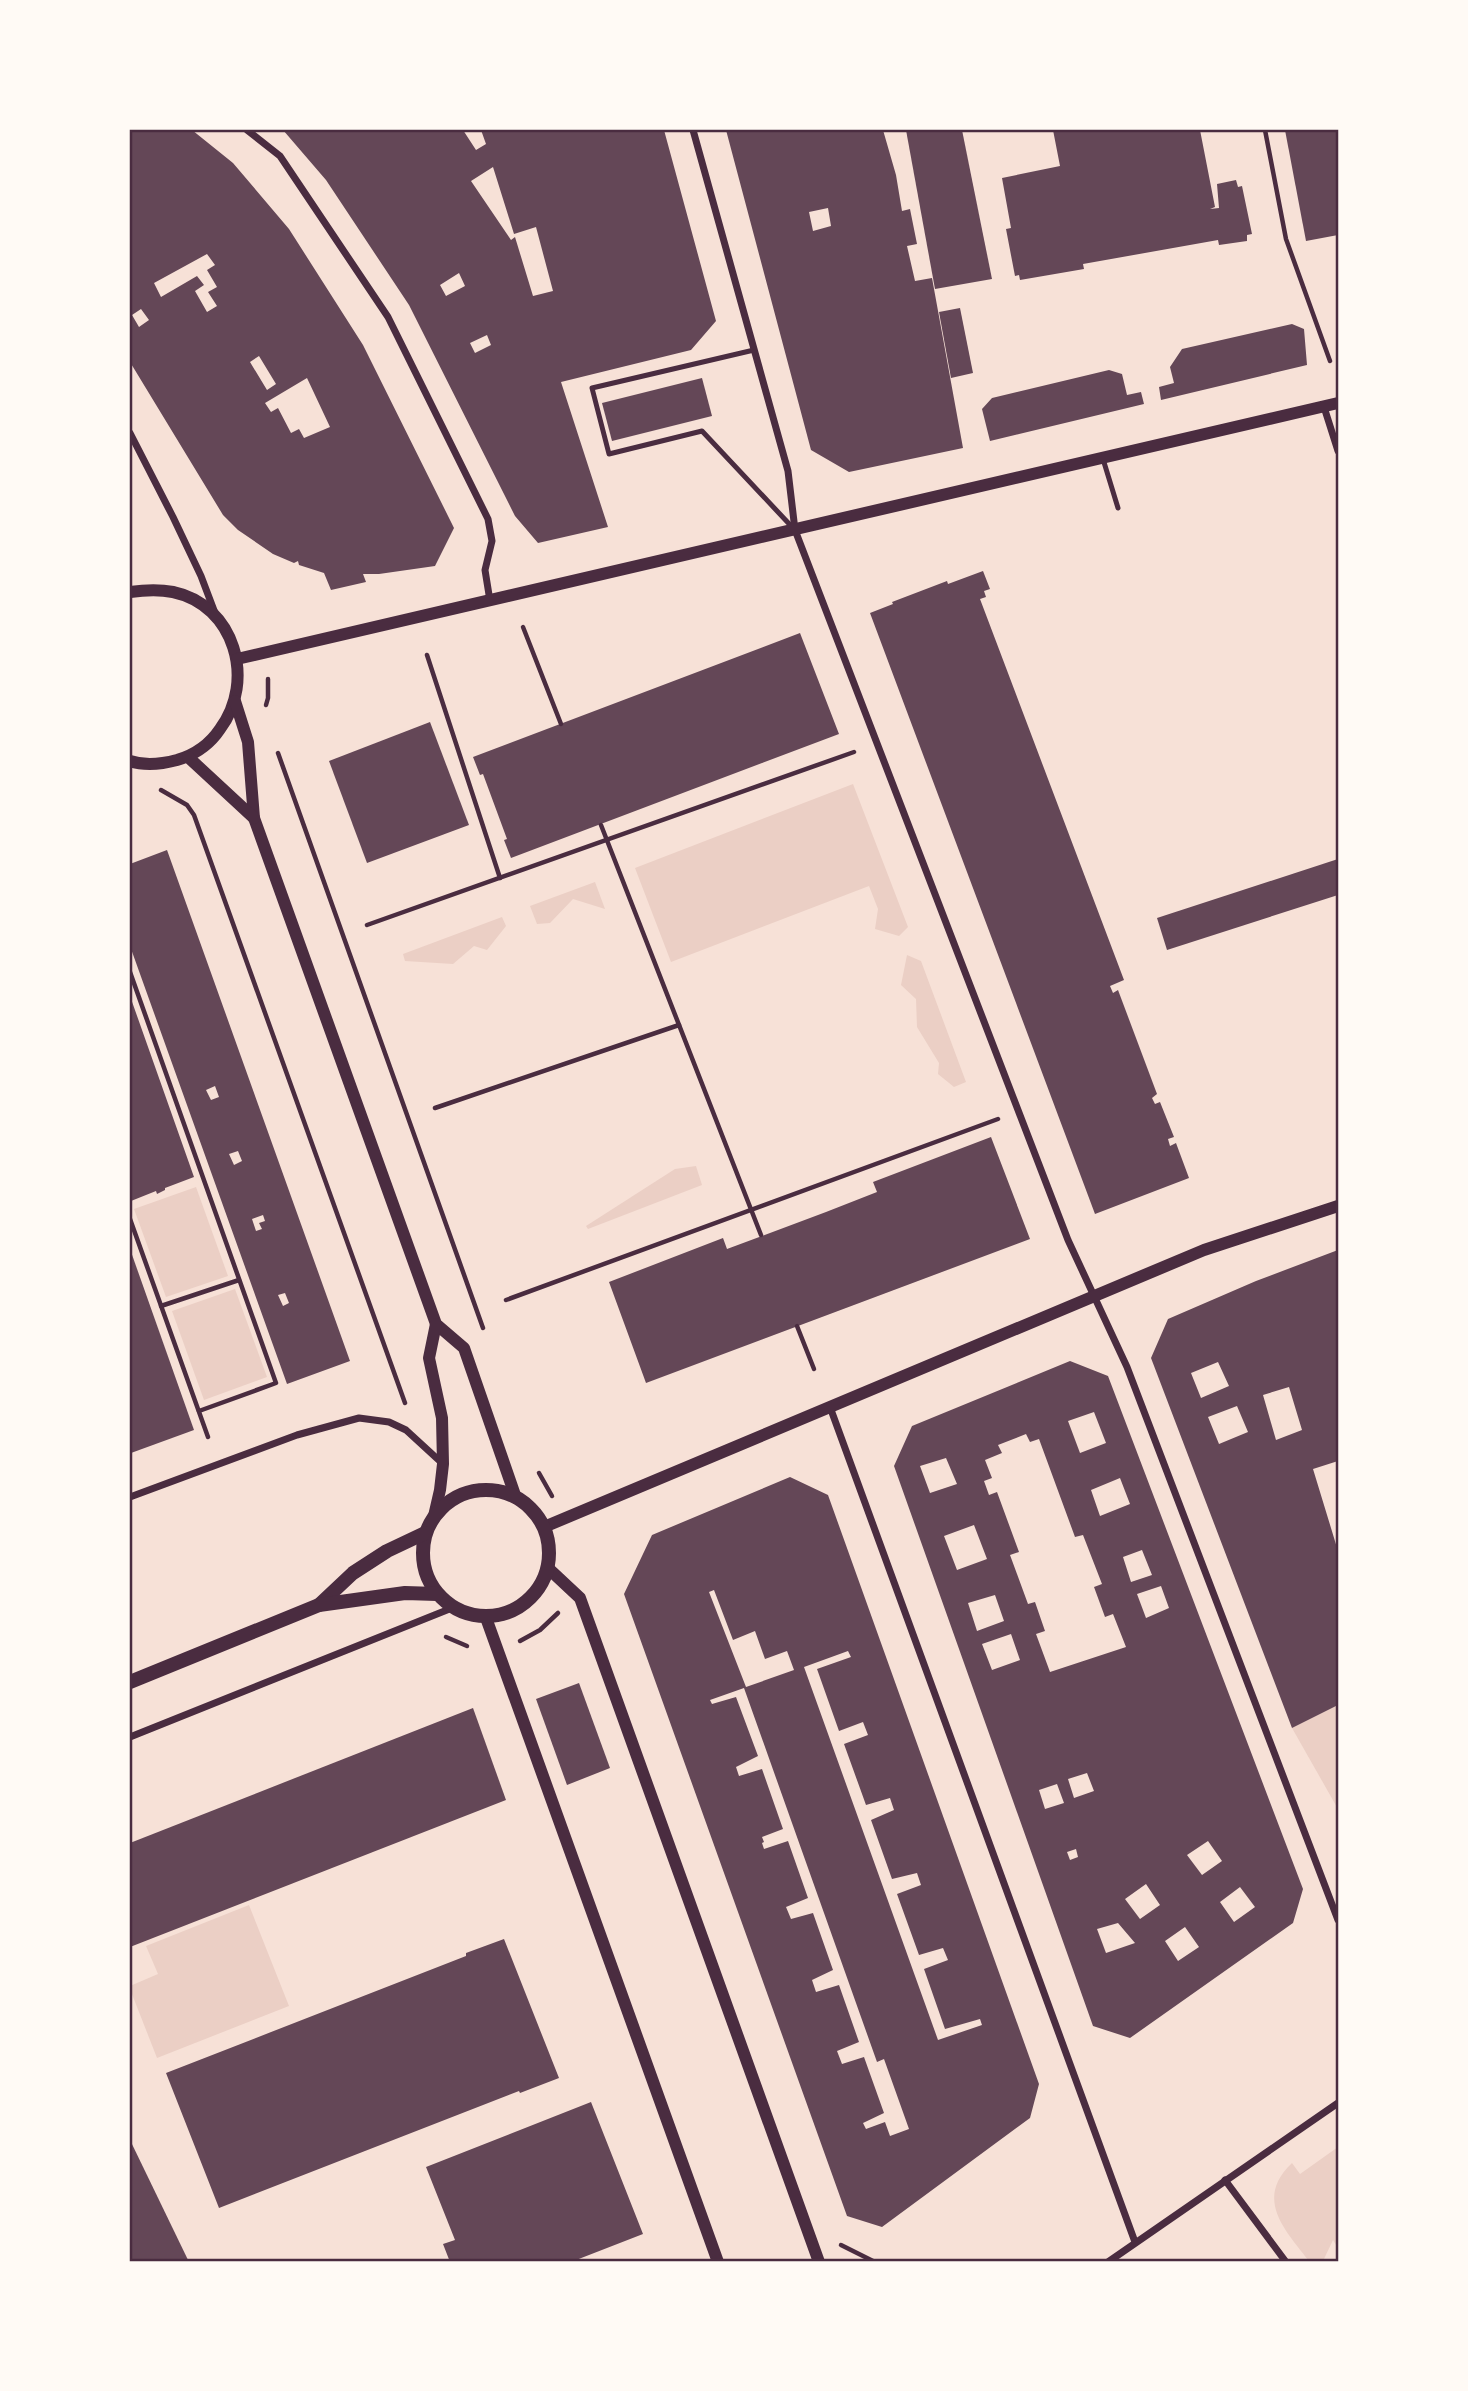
<svg xmlns="http://www.w3.org/2000/svg" width="1468" height="2391" font-family="'Times New Roman',serif">
<style>
.green{fill:#ebcfc5}
.building{fill:#644757;fill-rule:evenodd}
.lines{fill:none;stroke-linecap:round;stroke-linejoin:round}
.path{stroke:#4a2c40;stroke-width:4.5}
.service{stroke:#4a2c40;stroke-width:5}
.minor{stroke:#4a2c40;stroke-width:7}
.tertiary{stroke:#4a2c40;stroke-width:12}
.secondary{stroke:#4a2c40;stroke-width:14}
.neatline{fill:none;stroke:#4a2c40;stroke-width:2.5}
</style>
<rect width="100%" height="100%" fill="#f7e1d7"/>
<g class="green">
<polygon points="853,784 908,927 899,936 875,929 878,909 869,886 671,962 635,868"/>
<polygon points="595,882 605,909 573,899 550,923 537,924 530,906"/>
<polygon points="502,917 506,926 487,950 474,946 453,964 405,961 403,954"/>
<polygon points="907,955 921,961 966,1082 954,1087 938,1074 939,1063 917,1027 916,999 901,985"/>
<polygon points="696,1166 702,1185 588,1229 586,1226 675,1169"/>
<polygon points="196,1187 228,1276 166,1297 134,1209"/>
<polygon points="235,1289 267,1377 204,1400 172,1311"/>
<polygon points="1338,1705 1338,1809 1292,1728"/>
<polygon points="249,1905 289,2006 157,2058 130,1989 130,1986 158,1974 146,1946"/>
<path d="M 1338,2147 L 1338,2248 L 1333,2240 L 1323,2261 L 1309,2261 C 1285,2230 1254,2199 1292,2163 L 1300,2174 Z"/>
</g>
<g class="building">
<path d="M 130,130 L 192,130 L 233,163 L 289,229 L 363,345 L 454,528 L 435,566 L 379,574 L 363,574 L 366,582 L 331,590 L 324,573 L 299,565 L 298,561 L 294,563 L 273,554 L 238,530 L 223,515 L 130,362 ZM 207,254 L 215,265 L 207,270 L 217,287 L 208,292 L 217,306 L 207,312 L 195,291 L 204,285 L 197,276 L 161,297 L 154,283 ZM 141,309 L 149,320 L 139,327 L 132,315 ZM 259,356 L 276,384 L 267,390 L 250,362 ZM 307,378 L 330,427 L 304,438 L 299,429 L 291,433 L 278,408 L 271,412 L 265,403 Z"/>
<path d="M 283,130 L 463,130 L 476,150 L 486,144 L 481,130 L 664,130 L 716,321 L 691,350 L 561,382 L 608,527 L 538,543 L 515,516 L 409,305 L 326,180 ZM 493,167 L 514,234 L 536,227 L 553,291 L 533,296 L 515,237 L 511,240 L 471,181 ZM 459,273 L 465,286 L 446,296 L 440,285 ZM 487,335 L 491,345 L 475,353 L 470,343 Z"/>
<path d="M 726,130 L 883,130 L 896,175 L 902,211 L 910,209 L 917,244 L 907,246 L 915,281 L 932,278 L 963,448 L 849,472 L 811,450 ZM 828,208 L 831,226 L 813,231 L 809,212 Z"/>
<polygon points="906,130 962,130 992,279 935,289"/>
<polygon points="1053,130 1200,130 1215,207 1210,209 1219,208 1217,184 1236,180 1238,187 1242,186 1252,234 1247,235 1247,241 1219,245 1218,240 1083,264 1084,269 1020,280 1019,275 1015,276 1006,229 1011,228 1002,178 1060,166"/>
<polygon points="1285,130 1338,130 1338,235 1306,241"/>
<polygon points="960,308 973,373 951,378 939,312"/>
<polygon points="1292,324 1304,329 1307,365 1161,400 1159,387 1174,383 1170,367 1182,349"/>
<polygon points="1109,370 1122,374 1127,395 1141,392 1144,404 990,441 982,409 992,398"/>
<polygon points="702,378 712,416 612,441 602,403"/>
<polygon points="983,571 990,589 984,591 986,597 980,599 1124,980 1110,986 1113,993 1118,990 1157,1094 1152,1098 1155,1104 1160,1102 1174,1137 1168,1139 1170,1146 1176,1143 1189,1178 1095,1214 870,613 893,604 892,602 947,581 948,584"/>
<polygon points="800,633 839,734 511,858 504,840 507,839 483,774 480,775 473,757"/>
<polygon points="430,722 469,825 367,863 329,761"/>
<path d="M 167,850 L 350,1361 L 287,1384 L 130,946 L 130,864 ZM 215,1086 L 219,1097 L 211,1100 L 206,1090 ZM 238,1151 L 242,1161 L 234,1165 L 229,1154 ZM 263,1215 L 265,1221 L 259,1223 L 262,1229 L 256,1231 L 252,1219 ZM 285,1293 L 289,1303 L 283,1306 L 278,1295 Z"/>
<polygon points="1338,859 1338,895 1167,950 1157,918"/>
<polygon points="130,996 194,1177 165,1188 165,1190 157,1194 156,1191 131,1201"/>
<polygon points="991,1137 1030,1239 646,1383 609,1282 723,1238 727,1249 826,1212 877,1192 873,1182"/>
<polygon points="130,1249 194,1430 131,1453 130,1449"/>
<path d="M 1338,1250 L 1338,1461 L 1313,1469 L 1338,1551 L 1338,1705 L 1292,1728 L 1151,1358 L 1168,1319 L 1256,1281 ZM 1218,1362 L 1229,1386 L 1201,1398 L 1191,1373 ZM 1289,1387 L 1302,1430 L 1276,1440 L 1263,1395 ZM 1237,1406 L 1248,1432 L 1219,1444 L 1208,1417 Z"/>
<path d="M 1070,1361 L 1108,1376 L 1303,1889 L 1293,1923 L 1130,2038 L 1093,2026 L 894,1466 L 912,1426 ZM 1094,1412 L 1106,1443 L 1080,1453 L 1068,1421 ZM 1026,1434 L 1030,1442 L 1039,1439 L 1075,1537 L 1083,1535 L 1102,1584 L 1094,1587 L 1105,1617 L 1113,1614 L 1126,1647 L 1050,1672 L 1036,1634 L 1045,1631 L 1035,1602 L 1028,1604 L 1010,1555 L 1019,1552 L 997,1492 L 989,1495 L 984,1481 L 992,1478 L 985,1460 L 1002,1453 L 998,1445 ZM 946,1458 L 957,1484 L 930,1493 L 920,1466 ZM 1120,1478 L 1130,1504 L 1100,1516 L 1091,1490 ZM 974,1525 L 987,1559 L 957,1570 L 944,1536 ZM 1142,1550 L 1152,1575 L 1131,1582 L 1123,1557 ZM 1161,1586 L 1169,1608 L 1146,1618 L 1137,1594 ZM 995,1595 L 1004,1621 L 977,1631 L 968,1603 ZM 1011,1634 L 1020,1660 L 992,1670 L 982,1644 ZM 1087,1773 L 1094,1791 L 1074,1798 L 1068,1779 ZM 1057,1784 L 1064,1803 L 1045,1809 L 1039,1790 ZM 1208,1841 L 1222,1861 L 1202,1875 L 1187,1855 ZM 1076,1849 L 1078,1857 L 1070,1860 L 1067,1852 ZM 1146,1884 L 1160,1905 L 1140,1919 L 1125,1899 ZM 1240,1887 L 1255,1907 L 1234,1922 L 1220,1902 ZM 1118,1923 L 1135,1943 L 1106,1953 L 1097,1929 ZM 1185,1927 L 1199,1947 L 1178,1961 L 1165,1941 Z"/>
<path d="M 790,1477 L 828,1495 L 1039,2084 L 1030,2118 L 882,2227 L 847,2216 L 624,1594 L 652,1535 ZM 714,1590 L 733,1640 L 755,1631 L 765,1659 L 787,1651 L 794,1670 L 746,1687 L 709,1592 ZM 848,1651 L 851,1657 L 817,1669 L 839,1731 L 863,1722 L 868,1735 L 844,1744 L 866,1805 L 890,1798 L 894,1810 L 871,1820 L 892,1879 L 917,1873 L 921,1885 L 897,1894 L 919,1955 L 943,1948 L 948,1960 L 924,1969 L 945,2029 L 980,2019 L 982,2025 L 938,2040 L 804,1667 ZM 744,1688 L 877,2062 L 884,2059 L 909,2129 L 890,2136 L 885,2122 L 866,2129 L 863,2123 L 884,2113 L 864,2057 L 842,2064 L 837,2051 L 859,2042 L 839,1985 L 816,1992 L 812,1980 L 833,1970 L 813,1913 L 791,1919 L 786,1907 L 808,1898 L 788,1841 L 764,1849 L 762,1843 L 764,1842 L 762,1837 L 783,1829 L 762,1769 L 739,1776 L 736,1767 L 758,1756 L 736,1697 L 712,1704 L 710,1700 Z"/>
<polygon points="579,1683 610,1768 567,1785 536,1699"/>
<polygon points="473,1708 506,1800 130,1947 130,1843"/>
<polygon points="504,1939 559,2078 520,2093 519,2091 219,2208 166,2073 466,1956 466,1953"/>
<polygon points="591,2102 643,2234 571,2262 450,2262 443,2244 455,2240 426,2167"/>
<polygon points="130,2140 189,2262 130,2262"/>
</g>
<g class="lines">
<g class="path">
<polyline points="1265,130 1286,239 1330,361"/>
<polyline points="523,627 561,724"/>
<polyline points="427,655 500,878"/>
<polyline points="266,705 268,698 268,679"/>
<polyline points="278,753 483,1328"/>
<polyline points="161,790 187,805 194,815 405,1403"/>
<polyline points="601,825 761,1235"/>
<polyline points="367,925 854,752"/>
<polyline points="130,972 276,1383 199,1411"/>
<polyline points="435,1108 679,1025"/>
<polyline points="130,1219 208,1437"/>
<polyline points="506,1300 998,1119"/>
<polyline points="161,1306 239,1280"/>
<polyline points="797,1326 814,1369"/>
<polyline points="539,1473 552,1496"/>
<polyline points="446,1637 467,1646"/>
<polyline points="520,1641 540,1630 558,1613"/>
<polyline points="841,2245 875,2262"/>
</g>
<g class="service">
<polyline points="754,350 592,388 609,454 702,431 793,528"/>
<polyline points="1103,459 1118,508"/>
</g>
<g class="minor">
<polyline points="247,130 280,156 388,317 488,519 492,541 485,570 490,601"/>
<polyline points="693,130 788,471 795,530 1068,1240 1127,1367 1338,1920"/>
<polyline points="1324,407 1338,451"/>
<polyline points="130,433 173,517 201,576 215,613"/>
<polyline points="830,1407 1135,2242"/>
<polyline points="130,1497 297,1435 359,1418 389,1422 406,1430 443,1464"/>
<polyline points="130,1737 452,1608"/>
<polyline points="1225,2180 1286,2262"/>
<polyline points="1108,2262 1338,2103"/>
</g>
<g class="tertiary">
<path d="M 130,592 C 144,590 158,589 173,592 C 235,605 256,681 220,729 C 210,744 194,755 177,760 C 162,764 145,766 130,761"/>
<polyline points="237,659 1338,403"/>
<polyline points="235,701 248,742 254,818 436,1324 464,1348 516,1498"/>
<polyline points="188,757 254,818"/>
<polyline points="434,1516 440,1490 443,1464 442,1418 429,1358 436,1324"/>
<polyline points="544,1527 1204,1250 1338,1206"/>
<polyline points="549,1569 580,1598 819,2262"/>
<polyline points="485,1615 718,2262"/>
</g>
<g class="secondary">
<circle cx="486" cy="1553" r="63"/>
<polyline points="319,1605 353,1573 387,1551 425,1533"/>
<polyline points="130,1682 319,1605 405,1593 437,1594"/>
</g>
</g>
<rect width="1468" height="2391" fill="none" stroke="#fffaf5" stroke-width="262"/>
<rect x="131" y="131" width="1206" height="2129" class="neatline"/>
</svg>
